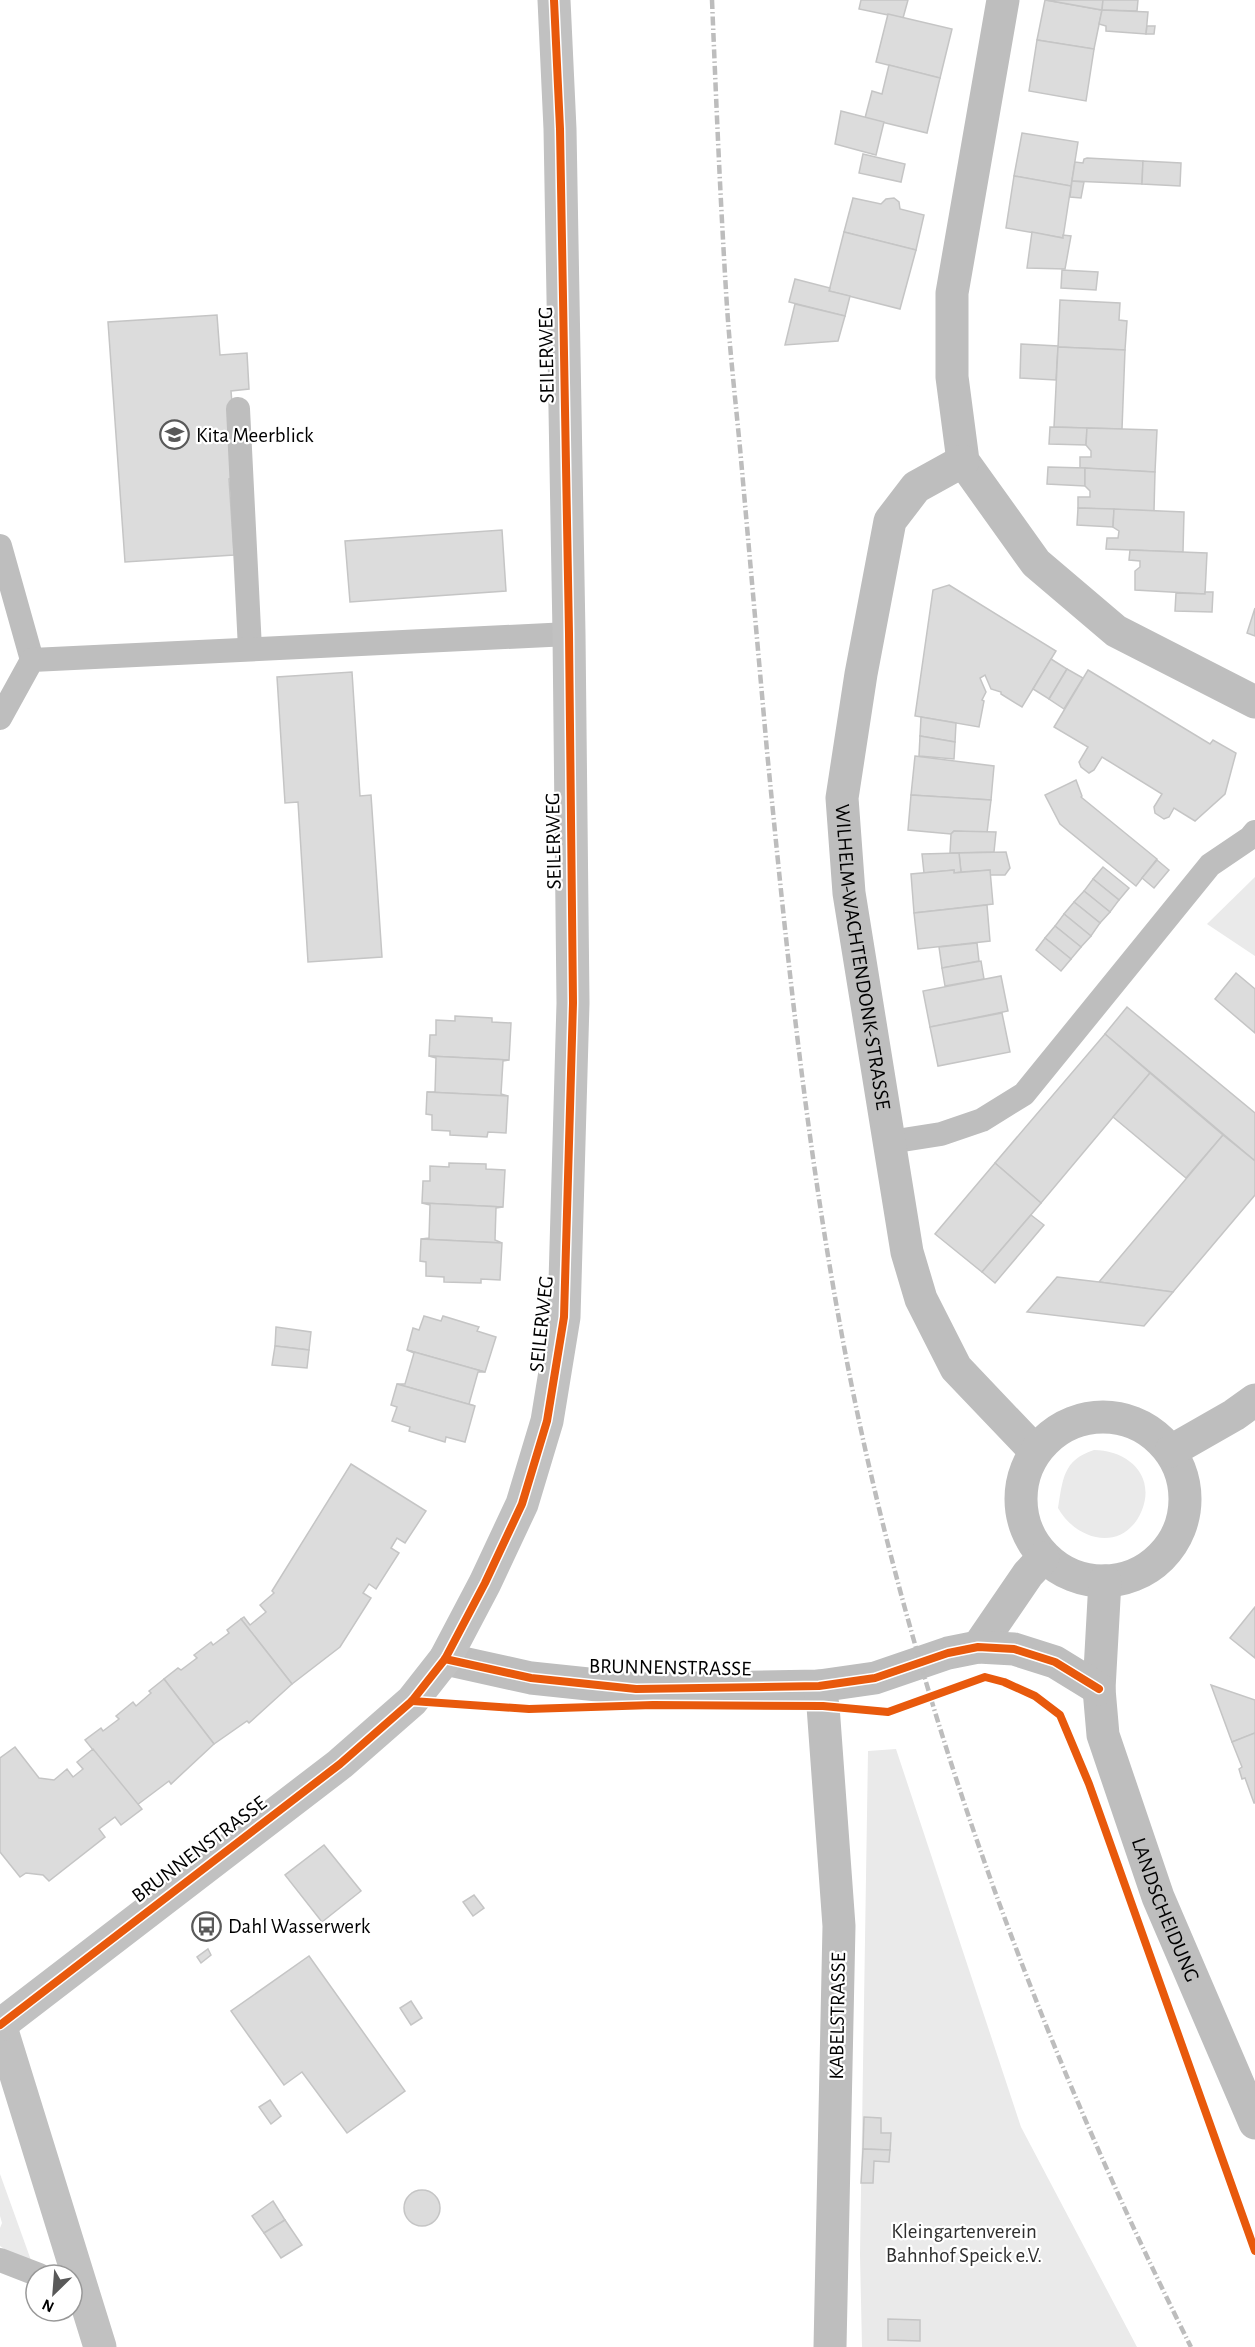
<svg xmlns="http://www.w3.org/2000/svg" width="1255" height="2347" font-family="'Alegreya Sans',sans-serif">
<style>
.green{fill:#eaeaea}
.building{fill:#dcdcdc;stroke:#c5c5c5;stroke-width:1.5}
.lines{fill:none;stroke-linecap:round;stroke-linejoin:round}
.lane{stroke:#bebebe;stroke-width:24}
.street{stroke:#bebebe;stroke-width:33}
.secondary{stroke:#c1c1c1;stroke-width:33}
.rail{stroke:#bdbdbd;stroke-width:4.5;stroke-dasharray:9 3 1.5 3;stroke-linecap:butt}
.cycleway-casing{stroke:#fff;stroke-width:11}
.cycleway{stroke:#e8590c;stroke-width:8}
.labels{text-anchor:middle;stroke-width:4.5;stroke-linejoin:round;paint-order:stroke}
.street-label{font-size:21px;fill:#000;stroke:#fff}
.poi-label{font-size:21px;fill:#000;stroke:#fff;text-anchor:start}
.park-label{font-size:21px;fill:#2f2f2f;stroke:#fff}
</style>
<rect width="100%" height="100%" fill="#fff"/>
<g class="green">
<polygon points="1255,877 1255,956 1207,924"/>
<path d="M 1094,1450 C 1126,1450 1156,1474 1142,1510 C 1125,1552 1078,1543 1058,1508 C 1063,1479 1063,1460 1094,1450 Z"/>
<polygon points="896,1749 1021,2127 1137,2347 862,2347 860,2255 868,1751"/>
<polygon points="0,2174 32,2263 29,2265 0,2246 0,2228 2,2223 0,2216"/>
</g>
<g class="building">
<polygon points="861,0 908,0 903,18 859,9"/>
<polygon points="1045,0 1102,10 1094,49 1037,40"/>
<polygon points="1046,0 1103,0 1102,10"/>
<polygon points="1103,0 1138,0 1137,11 1102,10"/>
<polygon points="1102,10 1148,12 1146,34 1106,31 1106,26 1099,24"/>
<polygon points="888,14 952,29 940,78 876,62"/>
<polygon points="1147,26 1155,26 1154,34 1146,34"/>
<polygon points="1037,40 1094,49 1086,101 1029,91"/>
<polygon points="889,65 940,78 927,133 865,118 872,91 882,94"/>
<polygon points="841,111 884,122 876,155 835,144"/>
<polygon points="1022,133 1078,142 1071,186 1014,176"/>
<polygon points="863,154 905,164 901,182 859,173"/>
<polygon points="1087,158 1143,161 1142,184 1072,181 1075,162 1083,163 1084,159"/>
<polygon points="1143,161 1181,163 1180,186 1142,184"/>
<polygon points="1014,176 1071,186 1063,238 1006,228"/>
<polygon points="1072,181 1084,182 1081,198 1070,197"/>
<polygon points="853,198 881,204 886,199 894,198 899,202 900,209 924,215 916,250 844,232"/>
<polygon points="844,232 916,250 900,309 829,291"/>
<polygon points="1032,232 1063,238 1063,235 1071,236 1065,269 1027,268"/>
<polygon points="1062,270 1098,272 1096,290 1061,288"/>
<polygon points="795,279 830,288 829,291 850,296 845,316 789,302"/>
<polygon points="1060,300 1120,303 1119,320 1127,321 1125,350 1058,347"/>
<polygon points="795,304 845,316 838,341 785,345"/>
<polygon points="217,315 220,355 247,353 249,389 231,391 238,478 229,479 234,555 125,562 108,322"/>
<polygon points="1021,344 1058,346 1056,380 1020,378"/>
<polygon points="1058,347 1125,350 1122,429 1054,427"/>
<polygon points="1050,427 1087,428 1086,445 1049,444"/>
<polygon points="1087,428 1157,430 1155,472 1080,468 1080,457 1091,457 1091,451 1086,445"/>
<polygon points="1048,467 1085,468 1085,486 1047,484"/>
<polygon points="1085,468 1155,472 1154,511 1078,508 1078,497 1090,497 1090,491 1085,486"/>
<polygon points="1078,508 1114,509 1113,527 1077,525"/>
<polygon points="1114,509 1184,512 1183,552 1106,549 1107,538 1118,538 1119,531 1113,527"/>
<polygon points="502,530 506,591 350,602 345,541"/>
<polygon points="1130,550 1207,553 1205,594 1135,590 1135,571 1140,567 1140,561 1129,560"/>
<polygon points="949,585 1056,651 1022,707 1001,694 1001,692 991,689 985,675 980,678 986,692 982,700 984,701 979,727 915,716 933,590"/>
<polygon points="1205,592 1213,592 1212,612 1175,611 1176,593 1205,594"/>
<polygon points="1255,608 1255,636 1247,633"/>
<polygon points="1051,659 1067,669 1049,699 1033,689"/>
<polygon points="1067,669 1083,678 1064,709 1049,699"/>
<polygon points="1088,670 1210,744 1213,740 1236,753 1225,794 1195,821 1174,808 1169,817 1164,819 1155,813 1154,807 1162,794 1102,757 1094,770 1089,773 1081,767 1079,762 1088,747 1054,727"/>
<polygon points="352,672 360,796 371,795 382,957 308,962 298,802 285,803 277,677"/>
<polygon points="921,717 956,723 955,742 920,736"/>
<polygon points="920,736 955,742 954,759 919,756"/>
<polygon points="915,756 994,766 991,800 911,795"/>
<polygon points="1076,780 1082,796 1081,797 1157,859 1136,886 1060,824 1045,795"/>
<polygon points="911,795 991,800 987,833 954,831 951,834 908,830"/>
<polygon points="954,831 996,832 994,852 950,853 951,834"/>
<polygon points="1006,852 1010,868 1005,875 990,875 990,870 961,872 959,853"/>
<polygon points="959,853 961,872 954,873 954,870 924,873 922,854"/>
<polygon points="1157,860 1169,870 1154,888 1142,878"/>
<polygon points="1103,867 1129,888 1119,900 1093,879"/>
<polygon points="954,870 954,873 990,870 993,904 914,913 911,874"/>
<polygon points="1093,879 1119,900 1110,912 1084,891"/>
<polygon points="1084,891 1110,912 1100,923 1074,902"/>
<polygon points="1074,902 1100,923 1091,936 1064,914"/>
<polygon points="987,905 990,941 918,949 914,913"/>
<polygon points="1064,914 1091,936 1081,947 1055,926"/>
<polygon points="1055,926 1081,947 1071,959 1045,938"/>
<polygon points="1045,938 1071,959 1061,971 1036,950"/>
<polygon points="977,943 979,961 942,968 939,947"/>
<polygon points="981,961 984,979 945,986 942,968"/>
<polygon points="1236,973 1255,989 1255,1033 1215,999"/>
<polygon points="1001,976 1008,1011 930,1027 923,991"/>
<polygon points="1127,1007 1255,1113 1255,1161 1105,1034"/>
<polygon points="1002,1013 1010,1052 938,1066 930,1027"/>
<polygon points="455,1016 492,1018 492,1022 511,1023 509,1060 429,1056 430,1035 436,1035 436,1020 455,1021"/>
<polygon points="1105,1034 1150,1073 1041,1203 995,1163"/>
<polygon points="429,1056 509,1060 503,1061 501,1094 508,1096 427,1092 435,1092 436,1058"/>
<polygon points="1150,1073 1223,1135 1186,1178 1113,1117"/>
<polygon points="427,1092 508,1096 506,1133 488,1132 487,1137 450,1135 450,1131 432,1130 432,1115 426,1114"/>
<polygon points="1223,1135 1255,1161 1255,1195 1173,1292 1099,1282"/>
<polygon points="449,1163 486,1164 486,1169 505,1170 503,1207 422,1203 423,1181 430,1181 430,1166 449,1167"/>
<polygon points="995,1163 1041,1203 982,1272 935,1234"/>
<polygon points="422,1203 503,1207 496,1208 495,1240 502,1243 421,1239 429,1238 430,1205"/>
<polygon points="1031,1215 1044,1225 995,1283 982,1272"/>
<polygon points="421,1239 502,1243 500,1280 481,1279 481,1283 444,1282 444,1277 426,1276 426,1262 420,1261"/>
<polygon points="1057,1277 1099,1282 1173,1292 1144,1326 1027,1312"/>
<polygon points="424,1316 441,1321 443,1316 479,1327 477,1331 496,1337 485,1372 407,1350 413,1328 419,1330"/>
<polygon points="276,1327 311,1332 309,1350 275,1346"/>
<polygon points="275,1346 309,1350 307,1368 272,1365"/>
<polygon points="407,1350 485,1372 478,1372 469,1404 475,1406 397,1384 405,1384 414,1353"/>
<polygon points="397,1384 475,1406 465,1442 446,1437 445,1442 409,1431 410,1427 392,1421 397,1407 391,1405"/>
<polygon points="351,1464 426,1511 405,1543 397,1538 391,1548 399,1553 376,1589 369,1584 363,1593 371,1598 340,1647 292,1684 241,1619 244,1617 250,1625 266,1612 260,1605 274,1593 272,1591"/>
<polygon points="1255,1607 1255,1658 1230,1638"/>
<polygon points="241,1619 292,1684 249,1723 247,1721 214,1744 164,1679 178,1668 181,1670 197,1658 194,1655 211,1642 213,1645 229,1633 227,1630"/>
<polygon points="164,1679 214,1744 171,1784 169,1781 137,1805 85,1740 101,1728 103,1731 119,1719 116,1716 133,1702 136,1706 151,1693 149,1691"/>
<polygon points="1211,1685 1255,1700 1255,1733 1232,1742"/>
<polygon points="1255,1733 1255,1803 1254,1803 1245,1778 1242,1779 1239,1769 1242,1767 1232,1742"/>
<polygon points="15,1747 39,1778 54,1780 67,1769 73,1777 83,1769 77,1762 93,1749 142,1809 121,1825 115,1817 99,1829 105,1837 49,1881 43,1875 26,1873 20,1877 0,1852 0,1758"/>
<polygon points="324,1845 361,1891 322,1922 285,1875"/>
<polygon points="474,1895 484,1908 473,1916 463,1902"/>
<polygon points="208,1949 211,1955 201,1963 197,1957"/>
<polygon points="309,1956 405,2091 347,2133 302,2072 284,2085 231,2011"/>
<polygon points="411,2001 422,2018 411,2025 400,2008"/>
<polygon points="270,2100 281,2116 271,2124 259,2107"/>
<polygon points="864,2117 881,2118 881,2133 891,2133 890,2150 863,2149"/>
<polygon points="863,2149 890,2150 889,2162 874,2161 873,2183 861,2183"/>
<circle cx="422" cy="2208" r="18"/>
<polygon points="273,2201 285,2220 264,2233 252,2216"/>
<polygon points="285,2220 302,2245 281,2258 264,2233"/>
<polygon points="888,2319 920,2320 920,2341 888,2340"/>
</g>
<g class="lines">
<g class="lane">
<polyline points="238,409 250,649"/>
<polyline points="0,546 32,660"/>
<polyline points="0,718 32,660 569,634"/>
<polyline points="890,1142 941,1134 982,1120 1024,1094 1210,865 1250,838 1255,832"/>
<polyline points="0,2260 39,2275"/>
</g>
<g class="street">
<polyline points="1003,0 952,293 952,377 963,461 1036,563 1116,631 1255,702"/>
<path id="s1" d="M 963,461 L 916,487 L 890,521 L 861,674 L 842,798 L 849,893 L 907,1252 L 921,1299 L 956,1368 L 1035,1451"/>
<circle cx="1103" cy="1499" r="82"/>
<polyline points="1171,1451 1234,1415 1255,1400"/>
<path id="s2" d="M 1105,1581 L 1099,1689 L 1103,1735 L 1158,1897 L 1255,2123"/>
<polyline points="978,1647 1028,1574 1043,1558"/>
<polyline points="445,1659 531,1678 636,1689 819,1686 875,1678 948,1653 978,1647 1014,1649 1055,1662 1099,1689"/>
<polyline points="819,1686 823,1706 839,1926 830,2347"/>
</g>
<g class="secondary">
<polyline points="0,2024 100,2347"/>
<polyline points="0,2025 340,1764 412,1701 445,1659 485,1583 522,1504 547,1421 564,1317 573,1003 569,634 560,129 554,0"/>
</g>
<path class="rail" d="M 712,0 C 716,97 720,194 726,291 C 729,343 735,396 740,448 C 749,549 758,650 767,751 C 791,996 816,1242 873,1483 C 943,1781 1054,2073 1191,2347"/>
<defs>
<g id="cycleway">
<polyline points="445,1659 531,1678 636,1689 819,1686 875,1678 948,1653 978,1647 1014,1649 1055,1662 1099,1689"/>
<polyline points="412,1701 529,1709 653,1705 823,1706 888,1712 985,1677 1004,1682 1035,1696 1060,1715 1089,1784 1255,2251"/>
<polyline points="0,2025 340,1764 412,1701 445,1659 485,1583 522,1504 547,1421 564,1317 573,1003 569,634 560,129 554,0"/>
</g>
</defs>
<use href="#cycleway" class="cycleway-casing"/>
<use href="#cycleway" class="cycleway"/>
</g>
<defs>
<symbol id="school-ring" viewBox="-11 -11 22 22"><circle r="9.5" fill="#fff" stroke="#595959" stroke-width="1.5"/><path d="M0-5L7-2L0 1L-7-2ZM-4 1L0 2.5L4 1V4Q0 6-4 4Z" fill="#595959"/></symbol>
<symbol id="bus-ring" viewBox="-11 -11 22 22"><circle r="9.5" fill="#fff" stroke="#595959" stroke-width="1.5"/><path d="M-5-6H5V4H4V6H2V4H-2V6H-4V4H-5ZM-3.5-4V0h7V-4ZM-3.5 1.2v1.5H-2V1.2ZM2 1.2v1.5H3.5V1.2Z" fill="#595959"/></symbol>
</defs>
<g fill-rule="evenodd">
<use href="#school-ring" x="158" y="418" width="33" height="33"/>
<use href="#bus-ring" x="190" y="1910" width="33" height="33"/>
</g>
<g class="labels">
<g class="street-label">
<text transform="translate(546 355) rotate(-91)" y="7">SEILERWEG</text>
<text transform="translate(553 841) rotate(-91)" y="7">SEILERWEG</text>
<text dy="7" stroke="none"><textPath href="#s1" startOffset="538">WILHELM-WACHTENDONK-STRASSE</textPath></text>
<text transform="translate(541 1324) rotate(-84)" y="7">SEILERWEG</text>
<text transform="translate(670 1667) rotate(1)" y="7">BRUNNENSTRASSE</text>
<text transform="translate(199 1849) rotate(-37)" y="7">BRUNNENSTRASSE</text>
<text dy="7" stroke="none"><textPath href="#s2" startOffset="340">LANDSCHEIDUNG</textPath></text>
<text transform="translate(837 2016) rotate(-89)" y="7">KABELSTRASSE</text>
</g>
<g class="poi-label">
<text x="196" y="442">Kita Meerblick</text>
<text x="228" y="1933">Dahl Wasserwerk</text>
</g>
<g class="park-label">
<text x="964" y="2238">Kleingartenverein<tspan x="964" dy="24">Bahnhof Speick e.V.</tspan></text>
</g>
</g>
<g transform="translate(54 2293) rotate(205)"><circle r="28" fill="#ffffff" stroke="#999999" stroke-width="1.5"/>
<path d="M0-4.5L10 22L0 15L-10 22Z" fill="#595959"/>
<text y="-9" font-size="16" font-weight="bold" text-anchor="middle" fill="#000000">N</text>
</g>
</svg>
